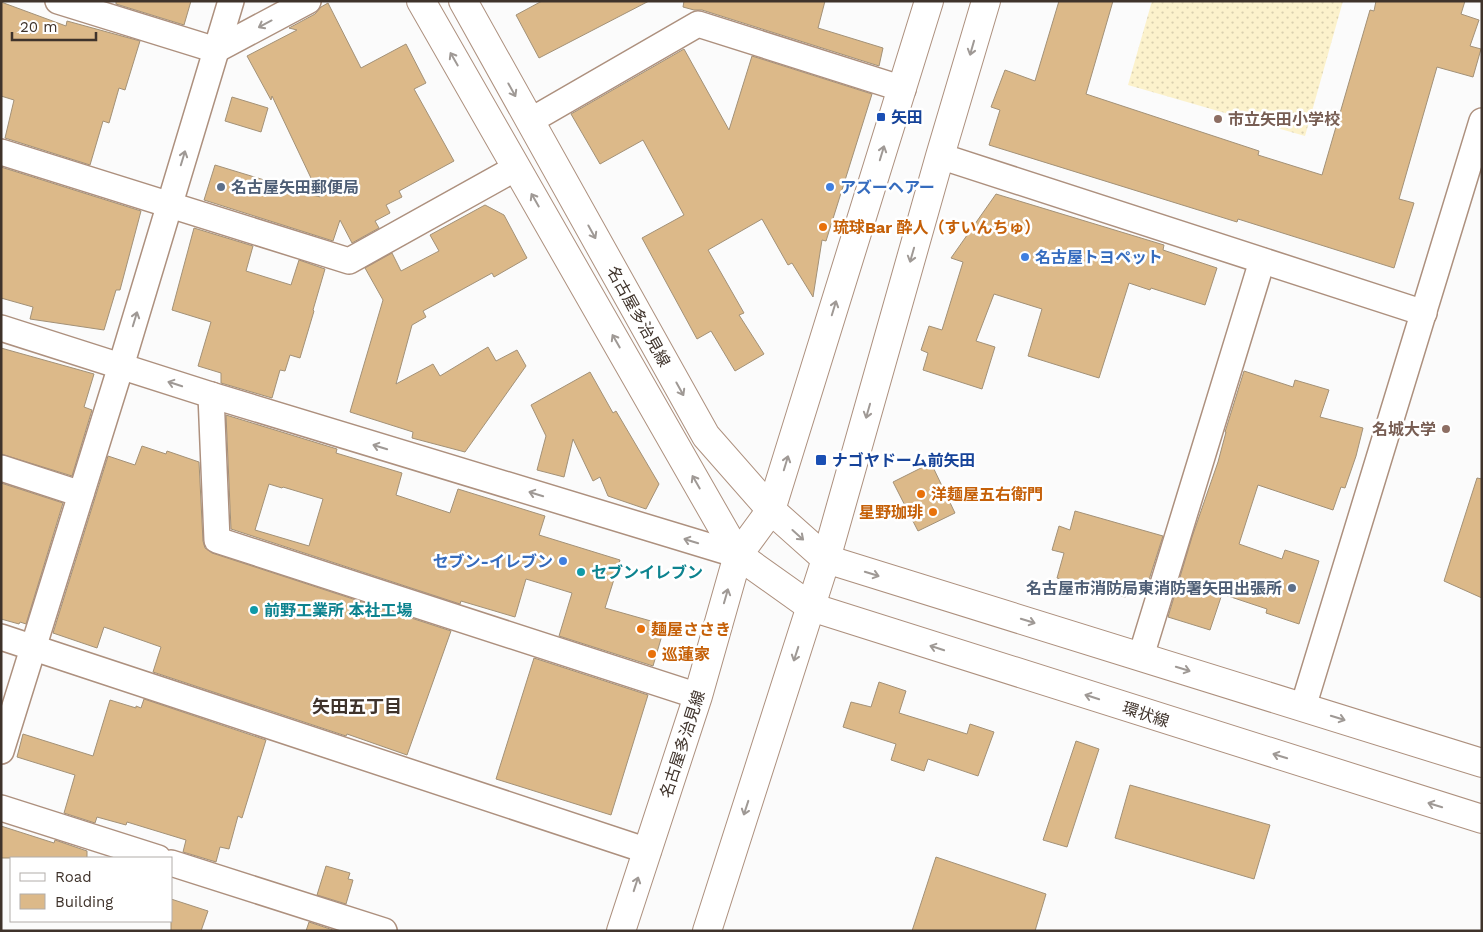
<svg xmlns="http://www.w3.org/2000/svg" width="1483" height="932" font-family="'Work Sans','Noto Sans JP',sans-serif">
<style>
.sand{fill:url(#sand-dots)}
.building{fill:#dcb989;stroke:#a39177;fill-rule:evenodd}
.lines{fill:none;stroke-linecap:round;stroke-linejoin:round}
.minor-casing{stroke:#ad907e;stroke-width:28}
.tertiary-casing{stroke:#ad907e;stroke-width:30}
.primary-casing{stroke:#ad907e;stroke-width:30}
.minor{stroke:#fff;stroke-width:25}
.tertiary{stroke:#fff;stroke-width:28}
.primary{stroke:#fff;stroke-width:28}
.oneway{stroke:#9f9995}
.transit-dot{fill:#1a4fb4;stroke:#fff;stroke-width:2}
.education-dot{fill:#8d6e63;stroke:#fff;stroke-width:2}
.service-dot{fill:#5c6f8a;stroke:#fff;stroke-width:2}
.shop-dot{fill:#3f7fe0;stroke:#fff;stroke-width:2}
.food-dot{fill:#e8710a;stroke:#fff;stroke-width:2}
.culture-dot{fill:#0f9aa8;stroke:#fff;stroke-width:2}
.labels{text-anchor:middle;stroke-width:5;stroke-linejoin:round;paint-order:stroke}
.transit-label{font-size:16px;font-weight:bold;fill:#164399;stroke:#fff;text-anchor:start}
.education-label{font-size:16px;font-weight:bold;fill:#785e54;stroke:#fff;text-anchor:start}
.service-label{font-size:16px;font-weight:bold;fill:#4e5e75;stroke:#fff;text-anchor:start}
.shop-label{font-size:16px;font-weight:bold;fill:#366cbe;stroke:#fff;text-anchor:start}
.food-label{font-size:16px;font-weight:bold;fill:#c56008;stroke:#fff;text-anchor:start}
.street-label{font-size:16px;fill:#3f332b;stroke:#fff}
.culture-label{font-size:16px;font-weight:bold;fill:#0d838f;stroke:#fff;text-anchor:start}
.neighbourhood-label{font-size:18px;font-weight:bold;fill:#3f332b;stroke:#fff}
</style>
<defs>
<pattern id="sand-dots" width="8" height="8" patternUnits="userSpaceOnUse" patternTransform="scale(1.25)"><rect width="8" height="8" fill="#fcf2cc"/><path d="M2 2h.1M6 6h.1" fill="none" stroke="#d9d0af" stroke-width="1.8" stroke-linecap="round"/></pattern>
</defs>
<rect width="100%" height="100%" fill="#fbfbfb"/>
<polygon class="sand" points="1152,1 1343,1 1305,136 1128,85"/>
<g class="building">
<polygon points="116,1 191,1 184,25 116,4"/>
<polygon points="542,1 649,1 539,58 516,15"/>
<polygon points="684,1 825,1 818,28 883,48 879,66 702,10 694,10 683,7"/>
<polygon points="1059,1 1113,1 1086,94 1259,151 1258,155 1322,175 1370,10 1374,11 1376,1 1465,1 1461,14 1479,20 1470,46 1481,49 1473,77 1437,67 1399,199 1414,203 1394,268 1238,219 1237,222 989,145 1000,110 991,107 1005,70 1035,81"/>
<polygon points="1,2 66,26 67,21 140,41 125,90 119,88 109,123 103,121 90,165 5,138 14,100 1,96"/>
<polygon points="328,3 361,68 406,44 426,83 414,89 454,161 399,191 402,197 386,205 390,213 375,221 379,228 352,243 340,220 333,241 204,200 215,165 320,197 272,96 271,100 247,56 297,30 289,28 315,14 321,7"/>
<polygon points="684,49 729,130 752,56 872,94 826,241 822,240 813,297 792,263 788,265 762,219 708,250 744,313 739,315 764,354 735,371 711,331 697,339 642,238 684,215 643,140 600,164 571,114"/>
<polygon points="232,97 268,108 261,132 225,121"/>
<polygon points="1,167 141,211 120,290 116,290 104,330 30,319 33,307 1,298"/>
<polygon points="996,194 1164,245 1163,250 1217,268 1205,305 1151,288 1150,290 1129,283 1099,378 1028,356 1042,309 994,294 976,341 995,347 982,389 923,370 928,353 921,350 929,326 942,330 963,262 951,258"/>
<polygon points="485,205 504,215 527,258 494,277 492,273 423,311 426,317 412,325 396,384 433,364 440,376 488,347 496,361 517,350 526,366 465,452 412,438 413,432 350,412 383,300 365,268 392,253 401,271 439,251 430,235"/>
<polygon points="194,228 253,246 246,271 291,285 299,260 325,269 313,310 314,311 300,358 290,355 285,371 280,370 272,398 221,383 221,373 198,366 211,322 172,310"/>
<polygon points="1,348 94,374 84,407 92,410 72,476 1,454"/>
<polygon points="1244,371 1293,387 1295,380 1329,390 1320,417 1363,428 1356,456 1345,488 1341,487 1333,510 1258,485 1239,544 1282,559 1285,550 1319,561 1299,624 1266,613 1267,609 1222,594 1210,630 1168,617 1192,537 1218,462 1226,432 1225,432"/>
<polygon points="590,372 613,413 616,411 659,484 646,509 608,496 600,477 593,481 573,439 564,477 537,470 546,436 531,405"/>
<path d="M 226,415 L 337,449 L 336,453 L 402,473 L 396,495 L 450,513 L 458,489 L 545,516 L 539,535 L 620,560 L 605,608 L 665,625 L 653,666 L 559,636 L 572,593 L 526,579 L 515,617 L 461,601 L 460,604 L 231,529 ZM 269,484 L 282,488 L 283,487 L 323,499 L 309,546 L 255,530 Z"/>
<polygon points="142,446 166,454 167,451 199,462 203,541 205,548 212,553 451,631 407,755 347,734 346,736 153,672 161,647 104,627 97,648 53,633 108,456 135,465"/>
<polygon points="931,463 955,513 918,531 893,482"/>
<polygon points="1477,478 1482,479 1482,598 1444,581"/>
<polygon points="1,483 63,503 26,624 20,622 19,624 1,619"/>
<polygon points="1075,511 1163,536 1147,586 1125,597 1057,578 1064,553 1052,550 1059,526 1070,530"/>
<polygon points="534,658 648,695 611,815 496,779"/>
<polygon points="879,682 906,691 899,713 967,734 970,724 994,732 978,776 928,759 924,771 891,760 896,744 843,727 851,702 871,707"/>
<polygon points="144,699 266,740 242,818 238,816 229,849 220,847 216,862 183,852 186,840 127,822 126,825 97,817 95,823 64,813 75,775 17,757 23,734 93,756 110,700 136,708 136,706 141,708"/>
<polygon points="1076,741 1099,749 1067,847 1043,840"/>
<polygon points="1130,785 1270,825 1254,879 1115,838"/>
<polygon points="1,826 54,843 55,840 87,851 87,858 1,858"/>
<polygon points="936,857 1046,894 1035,931 912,931"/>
<polygon points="326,866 350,873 348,879 353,880 346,904 317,895"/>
<polygon points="171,899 208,911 201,931 171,931"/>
<polygon points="309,922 336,931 306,931"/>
</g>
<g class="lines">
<defs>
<g id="minor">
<polyline points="58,1 216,50 308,1"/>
<polyline points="530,121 698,24 903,89"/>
<polyline points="1,152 349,261 516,168"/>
<polyline points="940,156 1424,313"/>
<polyline points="1,328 211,395 738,555"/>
<polyline points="211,395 217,540 698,696"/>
<polyline points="1,468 81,494"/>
<polyline points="1,637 648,851"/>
<polyline points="1141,656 1262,261"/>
<polyline points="1303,707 1482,121"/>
<polyline points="1,751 121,366 231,1"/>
<polyline points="1,808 158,858"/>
<polyline points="171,863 384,931"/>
</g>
<g id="tertiary">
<polyline points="771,510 929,1"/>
<polyline points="826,559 940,156 986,1"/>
</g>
<g id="primary">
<polyline points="421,1 738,555 811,607 1482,819"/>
<polyline points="463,1 706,436 771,510 826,559 1482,763"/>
<polyline points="621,931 698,696 738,555 771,510"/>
<polyline points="707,931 826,559"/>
</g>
</defs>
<use href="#minor" class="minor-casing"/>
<use href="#tertiary" class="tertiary-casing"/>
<use href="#primary" class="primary-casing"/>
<use href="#minor" class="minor"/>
<use href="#tertiary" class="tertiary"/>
<use href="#primary" class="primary"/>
</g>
<defs><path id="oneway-shaft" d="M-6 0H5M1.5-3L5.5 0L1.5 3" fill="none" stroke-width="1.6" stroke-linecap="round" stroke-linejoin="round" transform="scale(1.25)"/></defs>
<g class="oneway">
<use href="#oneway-shaft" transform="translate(265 24) rotate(152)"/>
<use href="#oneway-shaft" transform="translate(972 48) rotate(106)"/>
<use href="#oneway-shaft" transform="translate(454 59) rotate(-120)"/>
<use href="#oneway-shaft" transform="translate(512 90) rotate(61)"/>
<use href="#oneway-shaft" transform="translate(882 153) rotate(-73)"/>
<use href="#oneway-shaft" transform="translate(183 158) rotate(-73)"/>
<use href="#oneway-shaft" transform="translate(535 200) rotate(-120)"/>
<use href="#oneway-shaft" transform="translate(592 232) rotate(61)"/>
<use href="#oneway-shaft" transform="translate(912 255) rotate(106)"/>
<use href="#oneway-shaft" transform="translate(834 308) rotate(-73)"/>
<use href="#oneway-shaft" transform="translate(135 319) rotate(-73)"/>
<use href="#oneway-shaft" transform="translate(616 341) rotate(-120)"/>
<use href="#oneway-shaft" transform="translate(175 384) rotate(-162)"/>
<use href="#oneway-shaft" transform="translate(680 389) rotate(61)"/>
<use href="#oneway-shaft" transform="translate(868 411) rotate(106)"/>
<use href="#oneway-shaft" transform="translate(380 447) rotate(-163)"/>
<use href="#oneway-shaft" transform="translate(786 463) rotate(-73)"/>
<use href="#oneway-shaft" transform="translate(696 482) rotate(-120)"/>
<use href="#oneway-shaft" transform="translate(536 494) rotate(-163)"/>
<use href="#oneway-shaft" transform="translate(798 535) rotate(42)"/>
<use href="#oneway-shaft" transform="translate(691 541) rotate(-163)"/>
<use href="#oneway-shaft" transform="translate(872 574) rotate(17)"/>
<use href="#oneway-shaft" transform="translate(726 596) rotate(-74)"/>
<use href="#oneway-shaft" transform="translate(1028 621) rotate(17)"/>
<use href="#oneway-shaft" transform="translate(937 648) rotate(-162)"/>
<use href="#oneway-shaft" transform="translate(796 654) rotate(108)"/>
<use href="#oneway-shaft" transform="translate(1183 669) rotate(17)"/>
<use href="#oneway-shaft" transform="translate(1092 697) rotate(-162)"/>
<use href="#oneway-shaft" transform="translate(1338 718) rotate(17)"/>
<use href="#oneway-shaft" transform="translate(1280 756) rotate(-163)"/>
<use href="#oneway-shaft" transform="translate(1435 805) rotate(-163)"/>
<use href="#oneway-shaft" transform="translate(746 808) rotate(108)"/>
<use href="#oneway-shaft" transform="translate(636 884) rotate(-72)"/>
</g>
<g class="transit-dot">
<rect x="876" y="112" width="10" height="10" rx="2.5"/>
<rect x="815" y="454" width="12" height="12" rx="2.5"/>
</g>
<g class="education-dot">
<circle cx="1218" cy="119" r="5"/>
<circle cx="1446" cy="429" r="5"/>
</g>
<g class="service-dot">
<circle cx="221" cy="187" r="5"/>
<circle cx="1292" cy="588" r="5"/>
</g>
<g class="shop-dot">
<circle cx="830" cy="187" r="5"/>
<circle cx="1025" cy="257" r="5"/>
<circle cx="563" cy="561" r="5"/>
</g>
<g class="food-dot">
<circle cx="823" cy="227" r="5"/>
<circle cx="921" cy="494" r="5"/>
<circle cx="933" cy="512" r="5"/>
<circle cx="641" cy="629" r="5"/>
<circle cx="652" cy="654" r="5"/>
</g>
<g class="culture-dot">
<circle cx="581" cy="572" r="5"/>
<circle cx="254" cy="610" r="5"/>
</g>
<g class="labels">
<g class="transit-label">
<text x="891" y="123">矢田</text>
<text x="832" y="466">ナゴヤドーム前矢田</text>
</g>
<g class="education-label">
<text x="1228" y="125">市立矢田小学校</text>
<text x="1436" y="435" text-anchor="end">名城大学</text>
</g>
<g class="service-label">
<text x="231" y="193">名古屋矢田郵便局</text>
<text x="1282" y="594" text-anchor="end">名古屋市消防局東消防署矢田出張所</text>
</g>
<g class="shop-label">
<text x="840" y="193">アズーヘアー</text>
<text x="1035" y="263">名古屋トヨペット</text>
<text x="553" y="567" text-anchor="end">セブン-イレブン</text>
</g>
<g class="food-label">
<text x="833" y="233">琉球Bar 酔人（すいんちゅ）</text>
<text x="931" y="500">洋麺屋五右衛門</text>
<text x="923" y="518" text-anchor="end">星野珈琲</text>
<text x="651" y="635">麺屋ささき</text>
<text x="662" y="660">巡蓮家</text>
</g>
<g class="street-label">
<text transform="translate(639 316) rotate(61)" y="6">名古屋多治見線</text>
<text transform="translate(1146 714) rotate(18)" y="6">環状線</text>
<text transform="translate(682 744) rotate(-72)" y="6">名古屋多治見線</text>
</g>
<g class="culture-label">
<text x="591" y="578">セブンイレブン</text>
<text x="264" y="616">前野工業所 本社工場</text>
</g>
<g class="neighbourhood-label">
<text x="357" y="713">矢田五丁目</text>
</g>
</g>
<rect width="1483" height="932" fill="none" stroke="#3f332b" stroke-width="5"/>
<rect x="10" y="857" width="162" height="65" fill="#ffffff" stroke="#b2adaa"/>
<rect x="20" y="873" width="25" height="8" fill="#ffffff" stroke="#b2adaa"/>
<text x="55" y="882" font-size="15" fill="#3f332b">Road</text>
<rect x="20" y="894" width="25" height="15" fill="#dcb989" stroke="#b2adaa"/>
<text x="55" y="907" font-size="15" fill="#3f332b">Building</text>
<path d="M12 32v8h84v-8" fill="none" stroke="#3f332b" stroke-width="2.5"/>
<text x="20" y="32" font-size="15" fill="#3f332b" stroke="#ffffff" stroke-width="4" paint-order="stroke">20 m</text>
</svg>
